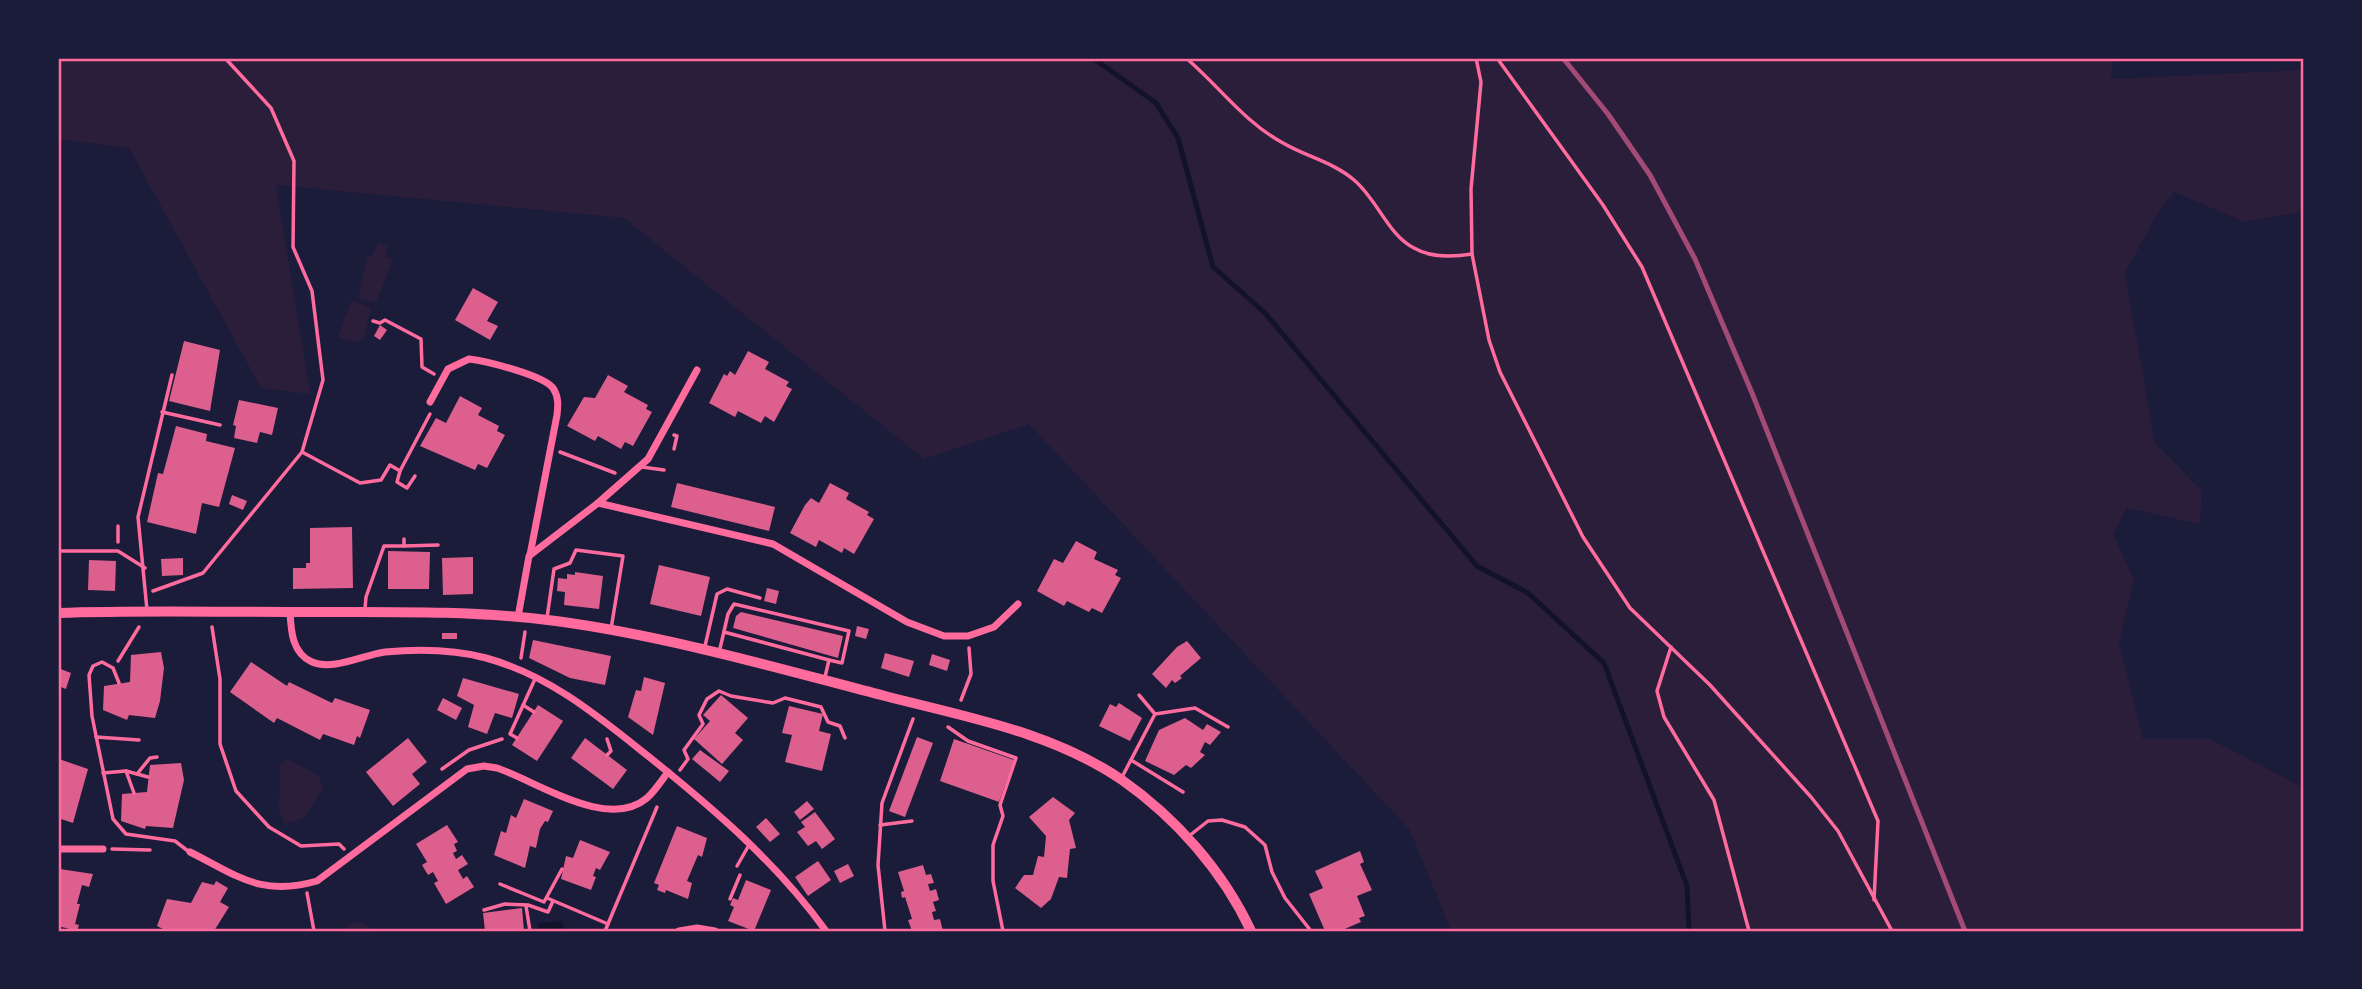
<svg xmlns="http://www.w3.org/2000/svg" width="2362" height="989" font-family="Manrope,sans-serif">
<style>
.green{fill:#2a1e3b}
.water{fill:#12122b}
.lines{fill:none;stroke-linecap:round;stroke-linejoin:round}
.stream{stroke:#12122b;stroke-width:5}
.building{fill:#dd5f8e}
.path{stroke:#ff6b9d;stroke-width:3.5}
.service{stroke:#ff6b9d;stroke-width:3.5}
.minor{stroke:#ff6b9d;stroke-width:7}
.secondary{stroke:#ff6b9d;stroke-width:10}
.rail{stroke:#a44b75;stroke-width:5}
.neatline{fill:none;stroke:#ff6b9d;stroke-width:2.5}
</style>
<rect width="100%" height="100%" fill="#1b1b3a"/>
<g class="green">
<polygon points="58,58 2113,58 2111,79 2304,70 2304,211 2245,222 2174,192 2157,214 2125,273 2155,443 2202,491 2200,524 2127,508 2113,534 2134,580 2119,643 2143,739 2210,739 2304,788 2304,931 1451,931 1410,830 1029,424 924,459 624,218 276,185 310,394 261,388 129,148 58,139"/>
<polygon points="378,242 388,247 385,256 393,258 376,303 358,298 367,256 372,256"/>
<polygon points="351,301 371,308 364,337 357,343 338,337"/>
<polygon points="288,759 318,775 323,788 304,818 285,824 279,811 280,766"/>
<polygon points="361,921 375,931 344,931 348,925"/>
</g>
<polygon class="water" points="562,921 564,930 539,931 538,923"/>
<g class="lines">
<polyline class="stream" points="1093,58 1156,103 1178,138 1213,267 1265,313 1477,566 1528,593 1604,663 1687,886 1689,931"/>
</g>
<g class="building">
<polygon points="473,288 498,302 487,321 498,326 490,340 455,320"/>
<polygon points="380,325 387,330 380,340 374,336"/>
<polygon points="184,341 220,350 210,411 169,401"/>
<polygon points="748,351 769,362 765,369 789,382 786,386 792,389 774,422 765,416 761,423 738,411 735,417 709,403 724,374 727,376 730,371 735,375"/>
<polygon points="608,375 628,386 624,392 648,405 646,409 652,412 633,446 625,442 621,449 598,436 595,441 567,426 584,397 595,398"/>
<polygon points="460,396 482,408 478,415 499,426 497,431 505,435 487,468 478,464 475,470 420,446 436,418 446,423"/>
<polygon points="239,400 278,408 272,435 260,432 257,443 234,438 236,426 233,425"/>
<polygon points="176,426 207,434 206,441 235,448 219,507 202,503 196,534 147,522 158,473 163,474"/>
<polygon points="677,483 775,507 769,531 671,507"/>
<polygon points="830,483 849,493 846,499 869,512 867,515 874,519 854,554 844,548 842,553 819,540 816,547 790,533 805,505 811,498 819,503"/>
<polygon points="232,495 247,501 243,510 229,504"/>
<polygon points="352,527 353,588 293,589 293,568 306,568 306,563 310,563 310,528"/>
<polygon points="1076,541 1097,552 1094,559 1118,570 1115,575 1121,578 1102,613 1092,608 1089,612 1067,601 1064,606 1037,591 1054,559 1063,563"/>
<polygon points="388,551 430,552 429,589 388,589"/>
<polygon points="473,557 473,594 443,595 442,558"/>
<polygon points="183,558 183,575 162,576 161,559"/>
<polygon points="89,560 116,561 115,591 88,590"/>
<polygon points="659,565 710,577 701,616 650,604"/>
<polygon points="575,572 603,576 599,609 564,605 565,592 557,591 558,578 567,579 567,574 575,575"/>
<polygon points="767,588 779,591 776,604 764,601"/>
<polygon points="741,612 843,636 838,658 733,628 736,616"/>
<polygon points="857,626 869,629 866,639 855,636"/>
<rect x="442" y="633" width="15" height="6"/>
<polygon points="533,640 611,656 605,685 570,678 529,658"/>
<polygon points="1187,641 1201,658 1180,676 1182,678 1175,683 1172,680 1166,688 1152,674 1177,647"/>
<polygon points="161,652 164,668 160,701 155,718 129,715 127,720 103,710 104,686 130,682 131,655"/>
<polygon points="885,653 914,661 909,677 881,668"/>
<polygon points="932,654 950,660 947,671 929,665"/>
<polygon points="251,662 287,686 289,682 332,703 335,698 370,710 360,738 357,736 354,745 323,734 320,740 277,718 274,723 230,692"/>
<polygon points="58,668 71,673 66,689 58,686"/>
<polygon points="644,677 665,683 653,735 628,717 636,690 641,691"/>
<polygon points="463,678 519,694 512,718 495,713 487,734 468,727 474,705 457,696"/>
<polygon points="721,695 748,718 735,733 743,740 722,764 694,739 710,721 703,715"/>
<polygon points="443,698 462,708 456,720 437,710"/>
<polygon points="1119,703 1142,718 1130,741 1099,726 1110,704 1116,707"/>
<polygon points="538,705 563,721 537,761 512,745"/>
<polygon points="789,706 823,714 819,731 831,734 822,771 785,762 792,735 782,733"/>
<polygon points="1185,718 1203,730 1207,724 1221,732 1210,745 1205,742 1200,752 1205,755 1191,768 1186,765 1174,775 1145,761 1159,730"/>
<polygon points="917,737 933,743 905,817 889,811"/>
<polygon points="408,738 427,762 412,774 420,784 393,806 366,772"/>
<polygon points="585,738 627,770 613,789 571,758"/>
<polygon points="954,739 1014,760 999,802 940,781"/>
<polygon points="700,750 729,771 720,782 692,759"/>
<polygon points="59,759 88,769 73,823 58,818"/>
<polygon points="181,763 184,780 173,828 146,826 145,829 121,821 122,794 147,792 150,765"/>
<polygon points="1053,797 1075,813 1069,820 1076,848 1070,849 1067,878 1059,877 1051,899 1041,908 1015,888 1024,875 1033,875 1038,856 1044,857 1046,836 1029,817"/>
<polygon points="524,799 553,811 548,822 545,821 540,829 536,848 530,846 525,868 494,855 501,831 506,833 511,815 516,818"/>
<polygon points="807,801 814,809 800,820 794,812"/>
<polygon points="815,812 835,839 822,849 816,841 808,846 797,832 805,827 801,822"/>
<polygon points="766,818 780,834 770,842 756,827"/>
<polygon points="447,825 458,842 454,844 457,851 453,853 456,859 462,855 468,864 458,870 463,879 467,876 474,887 446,904 434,883 438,881 433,872 428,875 422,865 427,862 416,844"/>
<polygon points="677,826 707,838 702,857 698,855 687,881 692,883 688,899 666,890 665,893 657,890 659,885 654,883"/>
<polygon points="580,840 610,852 600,870 596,868 593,876 596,877 591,890 561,879 566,856 573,858"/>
<polygon points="1360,851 1364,862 1360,864 1372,890 1357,896 1365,916 1359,918 1361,922 1340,931 1325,931 1309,894 1323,888 1315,871"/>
<polygon points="818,861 831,880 808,896 795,877"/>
<polygon points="848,864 854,876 840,883 834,871"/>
<polygon points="923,865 926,875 931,874 934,883 928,884 930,891 936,889 939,900 933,902 936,911 932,912 934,920 940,919 943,931 912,931 908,920 912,919 905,897 902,898 901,892 904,891 898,872"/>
<polygon points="60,869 93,874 89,887 82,885 77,904 80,904 75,924 79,925 77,931 58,926"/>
<polygon points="746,880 771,890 754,931 728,921 734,907 730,905 733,898 738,900"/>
<polygon points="216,881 228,888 220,902 229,907 214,931 167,931 157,926 167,899 191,903 202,882 214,885"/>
<polygon points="522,908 524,931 485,931 483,913"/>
</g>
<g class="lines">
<g class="path">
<path d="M 1186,58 C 1218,85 1245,123 1283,143 C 1307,157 1333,162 1354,180 C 1377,199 1388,235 1414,248 C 1431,258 1454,257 1472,254"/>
<polyline points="1476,58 1481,82 1471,189 1472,254 1489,340 1500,372 1583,537 1630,608 1710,685 1811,797 1838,831 1892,931"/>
<polyline points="1497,58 1603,205 1642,267 1878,821 1874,900"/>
<polyline points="373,321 380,323 385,320 421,339 422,367 434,374"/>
<polyline points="674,435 677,436 674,449"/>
<polyline points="302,452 360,483 381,480 390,465 400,471 430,414"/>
<polyline points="560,452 615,473"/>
<polyline points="400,471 397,482 407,488 415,476"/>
<polyline points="118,542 118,526"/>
<polyline points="153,591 203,573 302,452 323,380 312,291 293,247 294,161 271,108 225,58"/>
<polyline points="212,627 220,679 220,744 236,791 269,827 301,846 339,844 344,849"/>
<polyline points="1671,647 1657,691 1664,717 1714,800 1749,931"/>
<polyline points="521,658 525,632"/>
<polyline points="118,661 139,627"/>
<polyline points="961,700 971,674 969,648"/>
<polyline points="948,727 968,741 1016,758 1000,805 1003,816 993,845 993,881 1003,931"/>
<polyline points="607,755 611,751 607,739"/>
<polyline points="442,769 469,750 502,739"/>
<polyline points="680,770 688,759 684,750 703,724 699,715 707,699 719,691 731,696 773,703 785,698 821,707 828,722 840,726 845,738"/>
<polyline points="880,825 912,821"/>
<polyline points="112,849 150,850"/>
<polyline points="500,884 544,902 562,869"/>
<polyline points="307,893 314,931"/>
<polyline points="547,898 608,924"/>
<polyline points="730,899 740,875"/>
<polyline points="526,906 530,931"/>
<polyline points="484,910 505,904 528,905 548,912 553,901"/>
<polyline points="605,931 657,807"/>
<polyline points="885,931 878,865 882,803 913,719"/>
</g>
<g class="service">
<polyline points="162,412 220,425"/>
<polyline points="642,467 664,470"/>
<polyline points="404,546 438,545"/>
<polyline points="58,551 118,551 145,568"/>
<polyline points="365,609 366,597 384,546 404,546 404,539"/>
<polyline points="147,610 138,517 172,375"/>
<polyline points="547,618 554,569 570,563 576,550 623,556 611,629"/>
<polyline points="724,632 829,660"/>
<polyline points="705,646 717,594 727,589 760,598"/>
<polyline points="719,653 728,614 734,604 849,631 842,663 829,660 825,677"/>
<polyline points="119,683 113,668 102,662 93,666 89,675 92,716 113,819 126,834 175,841 188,851"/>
<polyline points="1139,695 1155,714"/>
<polyline points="523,705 534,712"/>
<polyline points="96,737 139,740"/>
<polyline points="517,738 510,734 535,679"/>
<polyline points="1131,760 1183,792"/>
<polyline points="126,771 134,793"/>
<polyline points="103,773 126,771 148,777"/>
<polyline points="137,774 150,758 157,757"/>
<polyline points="1121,779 1155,714 1195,708 1228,727"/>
<polyline points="1189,836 1208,821 1222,820 1245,827 1265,845 1272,872 1285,898 1311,931"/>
<polyline points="737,866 749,845"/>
</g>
<g class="minor">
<path d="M 430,402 L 448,369 L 469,359 C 486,361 543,375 553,388 C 559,397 558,406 557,415 L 530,555"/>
<polyline points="598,503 648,459 697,370"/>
<path d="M 290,612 C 291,631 292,653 312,662 C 333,671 363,655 385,652 C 419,649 452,649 486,658 C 549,675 598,716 648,756 C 714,809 777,863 826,931"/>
<polyline points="518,617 529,556 598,503 773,544 907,622 944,636 968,636 994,627 1018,604"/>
<polyline points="58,849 103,849"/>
<path d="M 190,852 C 238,876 261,897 317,881 L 467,769 L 484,766 L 497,768 C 538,782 608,831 647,798 C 655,791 662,780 668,772"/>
<polyline points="679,931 697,928 715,931"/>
</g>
<path class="secondary" d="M 58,613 C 138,610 218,612 297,612 C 384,612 471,610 556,621 C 667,636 777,668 885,696 C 966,717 1052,732 1122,780 C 1176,818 1223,871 1251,931"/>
<polyline class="rail" points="1563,58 1608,114 1650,175 1695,259 1752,393 1965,931"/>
</g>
<rect width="2362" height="989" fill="none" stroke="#1b1b3a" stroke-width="119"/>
<rect x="60" y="60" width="2242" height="870" class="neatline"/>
</svg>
